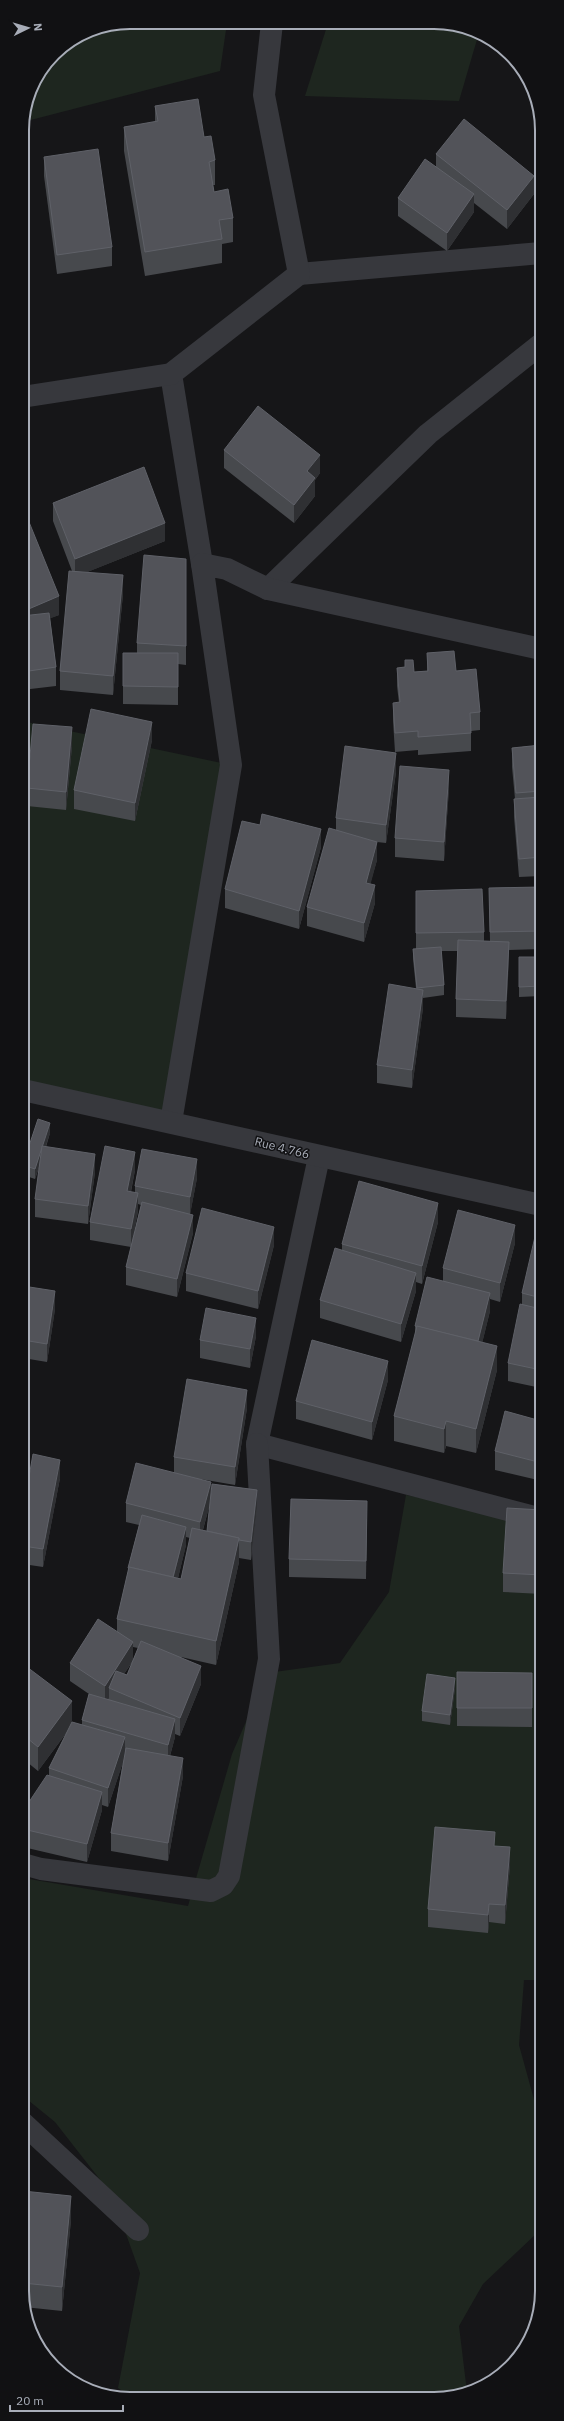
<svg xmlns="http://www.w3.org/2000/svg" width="564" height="2421" font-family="'IBM Plex Sans',sans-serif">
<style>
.green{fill:#1e261f}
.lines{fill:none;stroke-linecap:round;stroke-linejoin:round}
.minor{stroke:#37383d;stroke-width:22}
.tertiary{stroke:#37383d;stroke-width:22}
.wall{fill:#47494d;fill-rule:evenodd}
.shaded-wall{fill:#2f3033}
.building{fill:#525359;stroke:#5f6168}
.labels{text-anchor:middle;stroke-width:3;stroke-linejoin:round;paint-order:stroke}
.street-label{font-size:12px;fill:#a8adb8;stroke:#111113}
.rim{fill:none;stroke:#a8adb8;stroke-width:2}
</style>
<rect width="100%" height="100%" fill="#161618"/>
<g class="green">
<polygon points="130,22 227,23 220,71 23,122 30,89 54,54 89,30"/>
<polygon points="328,23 455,24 478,36 459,101 305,96"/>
<polygon points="22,721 231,765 171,1122 23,1090"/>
<polygon points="406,1495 542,1521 542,1980 524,1980 519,2045 538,2114 542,2114 542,2232 537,2233 483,2284 459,2326 467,2392 448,2398 131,2397 118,2388 140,2273 112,2195 55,2122 23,2096 23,1878 188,1906 232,1754 267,1673 340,1663 389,1592"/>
</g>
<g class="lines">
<g class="minor">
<polyline points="299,274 541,253"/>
<polyline points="171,374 202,564"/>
<polyline points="22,397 171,374 299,274 264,95 272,23"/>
<polyline points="268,589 428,434 541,344"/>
<polyline points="171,1122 231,765 202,564 227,569 268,589 541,649"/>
<polyline points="319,1157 257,1444 534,1517"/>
<polyline points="23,1864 41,1869 211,1891 223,1885 229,1876 269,1659 257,1444"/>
<polyline points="23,2123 138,2230"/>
</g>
<polyline class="tertiary" points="23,1090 541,1205"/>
</g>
<g class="wall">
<polygon points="155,106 204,137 215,160 215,185 213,185 214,192 233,218 233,242 222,244 222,263 145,276 124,151 124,127 155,122"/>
<polygon points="436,154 534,194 507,229 474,203 474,212 447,251 398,216 398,198 436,166"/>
<polygon points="44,157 112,247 112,266 57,274 44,176"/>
<polygon points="224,450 320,473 315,480 315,496 294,523 224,468"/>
<polygon points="53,503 165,541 87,572 123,594 113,695 60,690 60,671 72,571 53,521"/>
<polygon points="22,525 59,615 50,618 56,667 56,686 22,690"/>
<polygon points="186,559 186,665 178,664 178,705 123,704 123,653 137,653 137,643"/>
<polygon points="427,653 456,671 480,712 480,730 471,731 471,751 418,755 418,750 395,752 393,721 393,703 399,703 397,686 397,668 405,667 405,660 414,672 427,671"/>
<polygon points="152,740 135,821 74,809 74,790"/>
<polygon points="541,745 541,876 519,877 514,817 514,799 515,799 512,767 512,748"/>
<polygon points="72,746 66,810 27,806 27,788"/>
<polygon points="396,772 386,843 377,842 377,860 370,884 375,903 364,942 307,926 307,907 336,830 336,818"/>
<polygon points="449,788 444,861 395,857 395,838"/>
<polygon points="321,847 299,929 225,908 225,889"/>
<polygon points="541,887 541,949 509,950 506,1019 456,1017 456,999 458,951 441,951 444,985 444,995 423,998 423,1008 412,1088 377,1083 377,1065 416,988 413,959 413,949 416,949 416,891 484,932 484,941 490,941 489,888"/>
<polygon points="519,957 541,957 541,996 519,997"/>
<polygon points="50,1133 46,1147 95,1172 88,1224 35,1217 35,1199 40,1165 35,1179 23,1175 23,1164"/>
<polygon points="135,1170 131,1192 135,1193 135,1186 197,1178 190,1214 193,1233 177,1297 126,1285 126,1267 141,1205 138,1204 138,1211 131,1247 90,1240 90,1222"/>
<polygon points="438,1222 422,1284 416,1282 416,1291 401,1342 320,1318 320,1300 342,1250 342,1244"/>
<polygon points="541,1228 541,1388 508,1381 508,1363 522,1305 522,1293"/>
<polygon points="515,1243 500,1302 490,1299 490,1311 482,1343 497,1370 476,1453 446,1446 444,1453 394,1441 394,1416 415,1335 415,1326 443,1281 443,1268"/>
<polygon points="274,1245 258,1309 186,1291 186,1273"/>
<polygon points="23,1286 55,1309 47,1362 23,1358"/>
<polygon points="256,1336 250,1368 200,1358 200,1340"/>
<polygon points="388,1380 372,1440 296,1419 296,1401"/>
<path d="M 247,1408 L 235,1485 L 200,1479 L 211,1497 L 257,1508 L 251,1560 L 239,1558 L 239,1562 L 216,1665 L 181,1657 L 201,1684 L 180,1736 L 175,1734 L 175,1737 L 170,1756 L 183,1776 L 168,1861 L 111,1851 L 111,1833 L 123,1762 L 108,1807 L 102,1805 L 102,1810 L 87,1862 L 23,1847 L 23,1811 L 49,1775 L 49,1768 L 67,1732 L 38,1771 L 27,1762 L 23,1768 L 23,1664 L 72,1722 L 82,1725 L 82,1720 L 89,1694 L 70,1681 L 70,1663 L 117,1632 L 117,1619 L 128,1572 L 128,1568 L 139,1525 L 126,1522 L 126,1503 L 174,1473 L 174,1457 ZM 210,1503 L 207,1531 L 203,1530 ZM 186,1537 L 190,1538 L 181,1579 L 178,1578 L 186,1545 ZM 133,1647 L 138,1648 L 133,1660 ZM 133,1661 L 127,1675 L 124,1674 Z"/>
<polygon points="541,1421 542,1481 495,1470 495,1451"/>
<polygon points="60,1478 43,1567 23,1564 23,1511"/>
<polygon points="542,1510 542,1594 503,1592 503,1573"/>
<polygon points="367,1519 366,1579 289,1577 289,1559"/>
<polygon points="457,1672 532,1673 532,1727 457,1726"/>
<polygon points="455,1688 450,1725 422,1721 422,1711"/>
<polygon points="495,1846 510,1865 505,1924 489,1922 488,1933 428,1927 428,1909"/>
<polygon points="23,2191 71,2220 62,2311 24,2307 23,2305"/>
</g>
<g class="shaded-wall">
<polygon points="534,176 534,194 507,229 507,210"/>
<polygon points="474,194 474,212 447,251 447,233"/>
<polygon points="320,455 320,473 315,480 315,496 294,523 294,505 307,471"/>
<polygon points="165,523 165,541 75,577 75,559"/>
<polygon points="123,575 123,594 113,695 113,676"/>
<polygon points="59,596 59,615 24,629 24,611"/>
<polygon points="152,722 152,740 135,821 135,803"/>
<polygon points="72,727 72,746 66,810 66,792"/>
<polygon points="396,753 396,772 386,843 386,825"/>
<polygon points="449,770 449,788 444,861 444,842"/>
<polygon points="321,829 321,847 299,929 299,911"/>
<polygon points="377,842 377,860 366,901 366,883"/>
<polygon points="375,885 375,903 364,942 364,923"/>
<polygon points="509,942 509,960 506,1019 506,1001"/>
<polygon points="423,990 423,1008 412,1088 412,1070"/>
<polygon points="50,1123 50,1133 35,1179 35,1169"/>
<polygon points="135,1152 135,1170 127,1210 127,1191"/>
<polygon points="95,1154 95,1172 88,1224 88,1206"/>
<polygon points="197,1159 197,1178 190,1215 190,1197"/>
<polygon points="138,1193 138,1211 131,1247 131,1229"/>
<polygon points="438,1203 438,1222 422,1284 422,1266"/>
<polygon points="193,1215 193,1233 177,1297 177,1279"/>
<polygon points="515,1225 515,1243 500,1302 500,1283"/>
<polygon points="274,1227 274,1245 258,1309 258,1291"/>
<polygon points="416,1273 416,1291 401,1342 401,1324"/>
<polygon points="55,1291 55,1309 47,1362 47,1344"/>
<polygon points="490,1293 490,1311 478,1360 478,1342"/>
<polygon points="256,1318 256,1336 250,1368 250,1349"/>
<polygon points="497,1346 497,1370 476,1453 476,1429"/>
<polygon points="388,1361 388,1380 372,1440 372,1422"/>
<polygon points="247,1390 247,1408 235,1485 235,1467"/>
<polygon points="446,1421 446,1446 444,1453 444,1429"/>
<polygon points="60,1460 60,1478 43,1567 43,1549"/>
<polygon points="211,1482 211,1500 200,1540 200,1522"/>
<polygon points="257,1490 257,1508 251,1560 251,1542"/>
<polygon points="186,1527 186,1545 173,1599 173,1580"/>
<polygon points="239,1538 239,1562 216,1665 216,1641"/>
<polygon points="133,1642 133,1660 114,1690 109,1688 109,1698 105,1704 105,1686"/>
<polygon points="201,1666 201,1684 180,1736 180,1718"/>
<polygon points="455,1678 455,1688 450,1725 450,1715"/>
<polygon points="72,1701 72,1725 38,1771 38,1747"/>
<polygon points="175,1719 175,1737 168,1763 168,1745"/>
<polygon points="125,1737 125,1756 108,1807 108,1788"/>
<polygon points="27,1738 27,1762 23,1768 23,1744"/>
<polygon points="183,1758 183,1776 168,1861 168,1843"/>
<polygon points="102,1792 102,1810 87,1862 87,1844"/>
<polygon points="510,1847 510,1865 505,1924 505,1905"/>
<polygon points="489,1904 489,1922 488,1933 488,1915"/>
<polygon points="71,2196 71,2220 62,2311 62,2287"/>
</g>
<g class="building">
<polygon points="198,99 204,137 211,136 215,160 209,162 214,192 228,189 233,218 219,220 222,239 145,252 124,127 158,121 155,106"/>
<polygon points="464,119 534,176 507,210 436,154"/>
<polygon points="98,149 112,247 57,255 44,157"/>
<polygon points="425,159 474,194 447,233 398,198"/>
<polygon points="258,406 320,455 307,471 315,478 294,505 224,450"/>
<polygon points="144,467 165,523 75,559 53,503"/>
<polygon points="29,522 59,596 24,611 22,606 22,525"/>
<polygon points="144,555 186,559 186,646 137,643"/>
<polygon points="69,571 123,575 113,676 60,671"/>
<polygon points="49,613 56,667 22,672 22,616"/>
<polygon points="454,651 456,671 476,669 480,712 470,713 471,733 418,737 418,731 395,733 393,703 400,702 397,668 405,667 405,660 413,660 414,672 428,671 427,653"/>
<polygon points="123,653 178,653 178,687 123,686"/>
<polygon points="91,709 152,722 135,803 74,790"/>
<polygon points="33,724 72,727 66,792 27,788"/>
<polygon points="541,745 541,791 516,793 512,748"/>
<polygon points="345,746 396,753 386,825 336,818"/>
<polygon points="400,766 449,770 444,842 395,838"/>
<polygon points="541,797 541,857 519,859 514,799"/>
<polygon points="262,814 321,829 299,911 225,889 242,821 260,825"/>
<polygon points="329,828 377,842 366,883 375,885 364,923 307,907"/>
<polygon points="541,887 541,931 490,932 489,888"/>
<polygon points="482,889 484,932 416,933 416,891"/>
<polygon points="458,940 509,942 506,1001 456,999"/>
<polygon points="441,947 444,985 417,988 413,949"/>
<polygon points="519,957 541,957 541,986 519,987"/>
<polygon points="389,984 423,990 412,1070 377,1065"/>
<polygon points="38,1119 50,1123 35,1169 23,1165 23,1164"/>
<polygon points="42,1146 95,1154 88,1206 35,1199"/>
<polygon points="105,1146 135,1152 127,1191 138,1193 131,1229 90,1222"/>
<polygon points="142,1149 197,1159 190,1197 135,1186"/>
<polygon points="359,1181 438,1203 422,1266 342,1244"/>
<polygon points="142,1202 193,1215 177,1279 126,1267"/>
<polygon points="202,1208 274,1227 258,1291 186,1273"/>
<polygon points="458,1210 515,1225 500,1283 443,1268"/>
<polygon points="537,1228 541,1228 541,1298 522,1293"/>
<polygon points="335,1248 416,1273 401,1324 320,1300"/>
<polygon points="427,1277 490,1293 478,1341 415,1326"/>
<polygon points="23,1286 55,1291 47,1344 23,1340"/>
<polygon points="520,1304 541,1309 541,1370 508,1363"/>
<polygon points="206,1308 256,1318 250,1349 200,1340"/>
<polygon points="417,1326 497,1346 476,1429 446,1421 444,1429 394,1416"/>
<polygon points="312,1340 388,1361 372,1422 296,1401"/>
<polygon points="187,1379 247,1390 235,1467 174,1457"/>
<polygon points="505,1411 541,1421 542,1463 495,1451"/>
<polygon points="33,1454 60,1460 43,1549 23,1546 23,1511"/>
<polygon points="136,1463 211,1482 200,1522 126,1503"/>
<polygon points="212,1484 257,1490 251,1542 239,1540 239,1538 207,1531"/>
<polygon points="291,1499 367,1501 366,1561 289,1559"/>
<polygon points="507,1508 542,1510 542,1575 503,1573"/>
<polygon points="142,1515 186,1527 173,1577 129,1567 129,1569 128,1568"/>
<polygon points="192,1528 239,1538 216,1641 117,1619 129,1567 181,1579"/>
<polygon points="98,1619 133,1642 105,1686 70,1663"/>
<polygon points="141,1641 201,1666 180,1718 109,1688 116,1671 127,1675"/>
<polygon points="23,1664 72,1701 38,1747 27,1738 23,1744"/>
<polygon points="457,1672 532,1673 532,1708 457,1708"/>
<polygon points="427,1674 455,1678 450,1715 422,1711"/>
<polygon points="89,1694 175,1719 168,1745 82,1720"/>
<polygon points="72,1722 125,1737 108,1788 49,1768"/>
<polygon points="126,1748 183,1758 168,1843 111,1833"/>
<polygon points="47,1775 102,1792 87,1844 23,1829 23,1811"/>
<polygon points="435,1827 495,1832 494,1846 510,1847 505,1905 489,1904 488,1915 428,1909"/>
<polygon points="23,2191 71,2196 62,2287 23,2283"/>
</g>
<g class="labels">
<g class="street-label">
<text transform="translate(282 1148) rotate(14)" y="4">Rue 4.766</text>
</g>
</g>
<path d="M0 0H564V2421H0ZM130 29H434A101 101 0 0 1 535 130V2291A101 101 0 0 1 434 2392H130A101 101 0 0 1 29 2291V130A101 101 0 0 1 130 29Z" fill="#111113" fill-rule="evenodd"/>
<path class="rim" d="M130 29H434A101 101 0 0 1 535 130V2291A101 101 0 0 1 434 2392H130A101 101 0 0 1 29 2291V130A101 101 0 0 1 130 29Z"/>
<g transform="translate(28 28) rotate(85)" stroke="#111113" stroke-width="3" paint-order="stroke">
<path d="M0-3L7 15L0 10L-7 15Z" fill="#a8adb8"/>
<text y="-6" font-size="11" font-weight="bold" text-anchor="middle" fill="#a8adb8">N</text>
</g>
<path d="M10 2405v6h113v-6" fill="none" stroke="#a8adb8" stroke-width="2"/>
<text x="16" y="2405" font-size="12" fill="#a8adb8" stroke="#111113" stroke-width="3" paint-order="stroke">20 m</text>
</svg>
